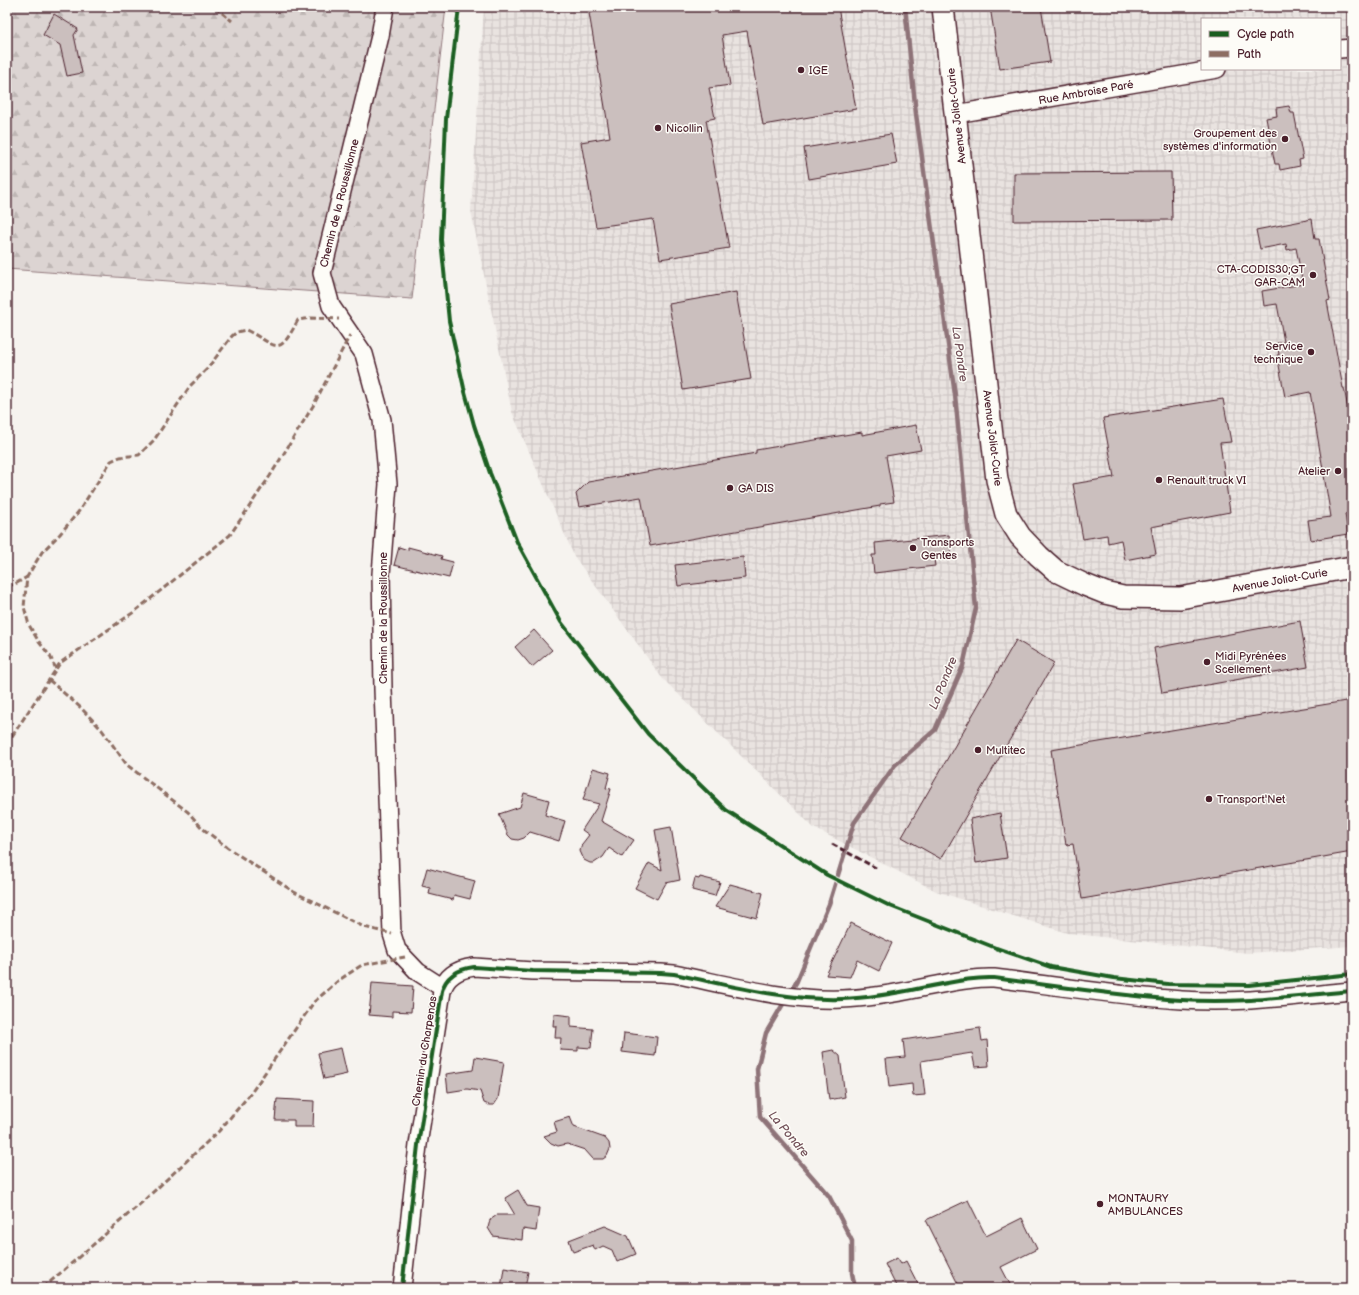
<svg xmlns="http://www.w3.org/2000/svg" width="1359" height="1295" font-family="'Balsamiq Sans',sans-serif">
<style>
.industrial{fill:url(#industrial-grid);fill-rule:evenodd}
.forest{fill:url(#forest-firs);stroke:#937a7e}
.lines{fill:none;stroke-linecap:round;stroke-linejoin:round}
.stream{stroke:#8e7378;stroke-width:4.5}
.building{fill:#cbbfbe;stroke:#4a1f2b}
.minor-casing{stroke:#4a1f2b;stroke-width:20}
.tertiary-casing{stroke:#4a1f2b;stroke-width:24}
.minor{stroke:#fdfcf7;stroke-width:17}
.tertiary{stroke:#fdfcf7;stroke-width:21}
.rail{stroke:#4a1f2b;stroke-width:3;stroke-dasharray:6 3;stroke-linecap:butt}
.quiet{stroke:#8d6e63;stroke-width:3;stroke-dasharray:6 3;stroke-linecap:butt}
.cycleway-casing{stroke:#fdfcf7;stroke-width:6}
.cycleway{stroke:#1b5e20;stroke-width:4}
.poi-dot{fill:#4a1f2b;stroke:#fdfcf7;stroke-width:1.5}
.labels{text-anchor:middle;stroke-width:3;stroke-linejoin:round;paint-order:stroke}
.poi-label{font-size:11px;fill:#4a1f2b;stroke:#fdfcf7;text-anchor:start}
.street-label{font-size:11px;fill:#4a1f2b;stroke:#fdfcf7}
.water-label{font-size:12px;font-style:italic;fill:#725058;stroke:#fdfcf7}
</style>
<defs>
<pattern id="industrial-grid" width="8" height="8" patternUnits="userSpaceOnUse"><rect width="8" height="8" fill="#e9e3e0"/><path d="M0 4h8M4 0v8" fill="none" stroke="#c9c2c0"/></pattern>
<pattern id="forest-firs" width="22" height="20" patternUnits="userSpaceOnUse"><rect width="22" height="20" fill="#dcd4d2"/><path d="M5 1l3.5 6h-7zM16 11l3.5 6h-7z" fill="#beb6b4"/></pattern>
</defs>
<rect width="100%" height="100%" fill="#f6f3ef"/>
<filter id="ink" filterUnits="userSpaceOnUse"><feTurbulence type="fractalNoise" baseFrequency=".025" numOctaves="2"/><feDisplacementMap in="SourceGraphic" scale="8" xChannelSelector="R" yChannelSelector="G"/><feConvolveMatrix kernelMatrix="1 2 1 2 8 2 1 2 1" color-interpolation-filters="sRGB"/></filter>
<g filter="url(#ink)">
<path class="industrial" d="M 484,7 L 1352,7 L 1352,946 L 1248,953 L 1067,933 L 936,891 L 814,828 L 662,678 L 574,556 L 512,412 L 471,211 ZM 1202,19 L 1340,19 L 1340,69 L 1202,69 Z"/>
<polygon class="forest" points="7,7 446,7 412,299 7,269"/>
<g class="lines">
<g class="stream">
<polyline points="790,993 797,981 829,904 854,823 895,765 935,730 963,666 976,608 955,395 916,114 905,7"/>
<polyline points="786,999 766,1033 757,1069 760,1117 829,1196 852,1241 852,1273 855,1288"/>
</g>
</g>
<g class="building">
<polygon points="607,7 655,7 656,9 667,7 838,7 856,109 763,125 747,31 722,35 730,85 709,88 715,118 706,120 729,248 660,259 653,219 596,227 581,142 610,137 589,13 593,12 593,9"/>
<polygon points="990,7 1041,7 1050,62 1000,69"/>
<polygon points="54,14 78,29 74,35 82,73 67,76 60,45 43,35"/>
<polygon points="1289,106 1291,113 1294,113 1303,159 1299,160 1300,166 1280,170 1279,164 1275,164 1266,118 1277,116 1276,108"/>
<polygon points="891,134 897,164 809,179 804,148"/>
<polygon points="1171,172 1172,220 1014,221 1014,173"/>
<polygon points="1312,219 1315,239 1319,239 1330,300 1327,301 1343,388 1344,388 1352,429 1352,512 1345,514 1348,534 1311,540 1308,520 1331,517 1310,392 1285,397 1277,355 1279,355 1277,343 1284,342 1277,304 1264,306 1262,291 1303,284 1296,248 1287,250 1286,244 1260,249 1256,230"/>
<polygon points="736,292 751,379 683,390 669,304"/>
<polygon points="1223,399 1231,442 1220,443 1230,512 1151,527 1156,554 1125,560 1121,540 1108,543 1107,535 1083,539 1073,484 1114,477 1103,418"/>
<polygon points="916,425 921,450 886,456 894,502 880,504 880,506 650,546 641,497 579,507 576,494 588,482 756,453 756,450 862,432 862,435"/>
<polygon points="949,535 951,552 942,553 943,558 934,559 935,566 874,573 872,555 876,555 875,543"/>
<polygon points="399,547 408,550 408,547 442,556 441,559 453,562 449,578 394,565"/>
<polygon points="743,557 745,578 678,586 675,565"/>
<polygon points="1300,621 1308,667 1162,693 1154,648"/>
<polygon points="534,630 552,650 532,667 515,647"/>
<polygon points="1016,640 1054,663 941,859 902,837"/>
<polygon points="1352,700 1352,852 1082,899 1073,844 1066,845 1051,750"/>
<polygon points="593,768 610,773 606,788 611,789 601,821 634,840 622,857 609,848 603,857 594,863 590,863 584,860 580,851 582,844 589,835 582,830 599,804 583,800"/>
<polygon points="524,793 549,800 545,815 565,821 559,841 530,832 524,838 518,840 512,839 508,835 499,814 520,807"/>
<polygon points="1000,813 1007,858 976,863 970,819"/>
<polygon points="671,827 680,880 666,883 657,899 635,888 649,863 662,870 655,830"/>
<polygon points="427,868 475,881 470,899 454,895 453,900 429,894 430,888 422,886"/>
<polygon points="700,877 720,882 715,896 692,890 695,878 699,879"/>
<polygon points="730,884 763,893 757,918 715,907"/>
<polygon points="851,923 892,943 879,971 857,960 850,977 826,975"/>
<polygon points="372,983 413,986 411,1012 392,1011 392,1017 369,1015"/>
<polygon points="554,1014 571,1016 571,1027 593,1029 591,1048 578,1047 578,1051 560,1050 561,1038 555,1038 556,1026 553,1026"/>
<polygon points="980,1028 982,1041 987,1040 989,1066 975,1067 972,1053 921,1061 925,1095 913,1096 912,1084 889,1087 886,1059 905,1057 903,1040"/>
<polygon points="624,1033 657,1037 655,1056 622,1052"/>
<polygon points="341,1048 347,1074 324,1079 318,1053"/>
<polygon points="833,1050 840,1056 845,1097 829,1100 823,1052"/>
<polygon points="475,1057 504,1062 498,1099 494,1105 489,1105 484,1103 480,1091 467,1089 448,1092 446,1074 473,1070"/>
<polygon points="277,1099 314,1101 313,1127 294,1127 294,1120 275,1120"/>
<polygon points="570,1117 574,1127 605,1138 609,1143 610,1149 607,1156 603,1159 593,1159 585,1150 567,1144 558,1146 551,1143 544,1136 557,1132 554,1122"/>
<polygon points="518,1190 527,1206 539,1208 536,1231 523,1229 522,1240 493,1236 488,1228 490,1220 497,1215 515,1215 505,1198"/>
<polygon points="968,1200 986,1236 1022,1218 1037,1249 1001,1267 1012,1288 960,1288 926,1220"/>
<polygon points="605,1226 628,1236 636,1254 617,1262 612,1250 603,1246 595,1250 593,1245 573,1252 569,1240"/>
<polygon points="897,1258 901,1264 906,1261 920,1288 897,1288 885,1264"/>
<polygon points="504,1268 528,1272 525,1288 501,1288"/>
</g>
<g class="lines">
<defs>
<g id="minor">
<polyline points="385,7 380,36 322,273 331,306 364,354 382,420 388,484 381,574 383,689 392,934 397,950 418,972 443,988"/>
<polyline points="1340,49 1352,48"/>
<polyline points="956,114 1217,69"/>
<path d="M 402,1288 L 418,1145 L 442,991 C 446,975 459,969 474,967 L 533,971 L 661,973 L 674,974 C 729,985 786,1001 842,999 C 870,998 898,993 926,987 C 949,983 971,977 994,978 C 1057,986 1119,996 1182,1000 C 1238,1004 1296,996 1352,991"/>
</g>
<polyline id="tertiary" points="943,7 997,480 1006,514 1020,536 1039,556 1056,571 1085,585 1105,593 1123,597 1180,598 1352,567"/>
</defs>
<use href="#minor" class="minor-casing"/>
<use href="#tertiary" class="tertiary-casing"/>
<use href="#minor" class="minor"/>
<use href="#tertiary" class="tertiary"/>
<polyline class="rail" points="832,844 876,868"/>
<g class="quiet">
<polyline points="215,7 232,21"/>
<polyline points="7,586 15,584 27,577"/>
<path d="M 56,669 L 50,656 L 39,642 L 29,625 L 24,607 L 27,577 L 42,552 L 60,534 L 79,511 L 111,461 L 120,457 L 139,455 L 154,440 L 190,386 L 207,369 L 232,336 L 237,332 L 246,330 C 278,345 277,360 298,320 L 311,318 L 339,319"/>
<polyline points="49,680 81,708 102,730 127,765 188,812 202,828 228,848 294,892 364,927 392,934"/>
<polyline points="7,744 60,663 134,612 230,535 270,476 313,406 350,335"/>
<polyline points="43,1288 139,1205 219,1131 251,1093 314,1002 339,980 362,965 405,957"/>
</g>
<defs>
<g id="cycleway">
<polyline points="459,7 446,119 441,240 449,321 464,388 474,425 490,473 517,542 561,622 648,734 726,810 827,875 890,906 996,948 1051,967 1114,978 1168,984 1249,985 1352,974"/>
<path d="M 402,1288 L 418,1145 L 442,991 C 446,975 459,969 474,967 L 533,971 L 661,973 L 674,974 C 729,985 786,1001 842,999 C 870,998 898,993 926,987 C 949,983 971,977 994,978 C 1057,986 1119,996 1182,1000 C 1238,1004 1296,996 1352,991"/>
</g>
</defs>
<use href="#cycleway" class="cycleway-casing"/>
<use href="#cycleway" class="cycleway"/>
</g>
</g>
<g class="poi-dot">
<circle cx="801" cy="70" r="4"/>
<circle cx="658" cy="128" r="4"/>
<circle cx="1285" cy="139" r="4"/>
<circle cx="1313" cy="275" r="4"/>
<circle cx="1311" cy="352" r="4"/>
<circle cx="1338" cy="471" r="4"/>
<circle cx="1159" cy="480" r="4"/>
<circle cx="730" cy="488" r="4"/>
<circle cx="913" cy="548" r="4"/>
<circle cx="1207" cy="662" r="4"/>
<circle cx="978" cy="750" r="4"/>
<circle cx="1209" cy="799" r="4"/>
<circle cx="1100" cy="1204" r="4"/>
</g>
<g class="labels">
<g class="poi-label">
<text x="809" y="74">IGE</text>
<text x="666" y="132">Nicollin</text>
<text x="1277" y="137" text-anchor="end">Groupement des<tspan x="1277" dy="13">systèmes d'information</tspan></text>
<text x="1305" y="273" text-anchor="end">CTA-CODIS30;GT<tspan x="1305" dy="13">GAR-CAM</tspan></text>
<text x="1303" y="350" text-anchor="end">Service<tspan x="1303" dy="13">technique</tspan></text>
<text x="1330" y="475" text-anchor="end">Atelier</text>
<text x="1167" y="484">Renault truck VI</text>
<text x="738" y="492">GA DIS</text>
<text x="921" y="546">Transports<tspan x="921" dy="13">Gentes</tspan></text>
<text x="1215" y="660">Midi Pyrénées<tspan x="1215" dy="13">Scellement</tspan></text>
<text x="986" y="754">Multitec</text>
<text x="1217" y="803">Transport'Net</text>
<text x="1108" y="1202">MONTAURY<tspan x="1108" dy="13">AMBULANCES</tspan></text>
</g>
<g class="street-label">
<text transform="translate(1086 92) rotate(-10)" y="4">Rue Ambroise Paré</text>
<text transform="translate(956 116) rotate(-97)" y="4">Avenue Joliot-Curie</text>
<text transform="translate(339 203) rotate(-76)" y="4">Chemin de la Roussillonne</text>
<text transform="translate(993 438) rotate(83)" y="4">Avenue Joliot-Curie</text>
<text transform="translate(1280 580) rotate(-10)" y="4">Avenue Joliot-Curie</text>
<text transform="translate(383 618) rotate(-90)" y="4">Chemin de la Roussillonne</text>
<text transform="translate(424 1051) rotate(-81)" y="4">Chemin du Charpenas</text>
</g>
<g class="water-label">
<text transform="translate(960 354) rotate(82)" y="4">La Pondre</text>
<text transform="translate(943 683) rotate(-68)" y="4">La Pondre</text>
<text transform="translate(789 1134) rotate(50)" y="4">La Pondre</text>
</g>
</g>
<rect width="1359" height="1295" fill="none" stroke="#fdfcf7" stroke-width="24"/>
<rect x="12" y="12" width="1335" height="1271" fill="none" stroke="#4a1f2b" stroke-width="1.5" filter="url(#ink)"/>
<rect x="1201" y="18" width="140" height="52" fill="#fdfcf7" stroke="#b5a4a5"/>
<rect x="1209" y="31" width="20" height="6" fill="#1b5e20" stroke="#b5a4a5"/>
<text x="1237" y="38" font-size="12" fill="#4a1f2b">Cycle path</text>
<rect x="1209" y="51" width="20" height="6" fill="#8d6e63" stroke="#b5a4a5"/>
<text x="1237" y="58" font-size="12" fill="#4a1f2b">Path</text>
</svg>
